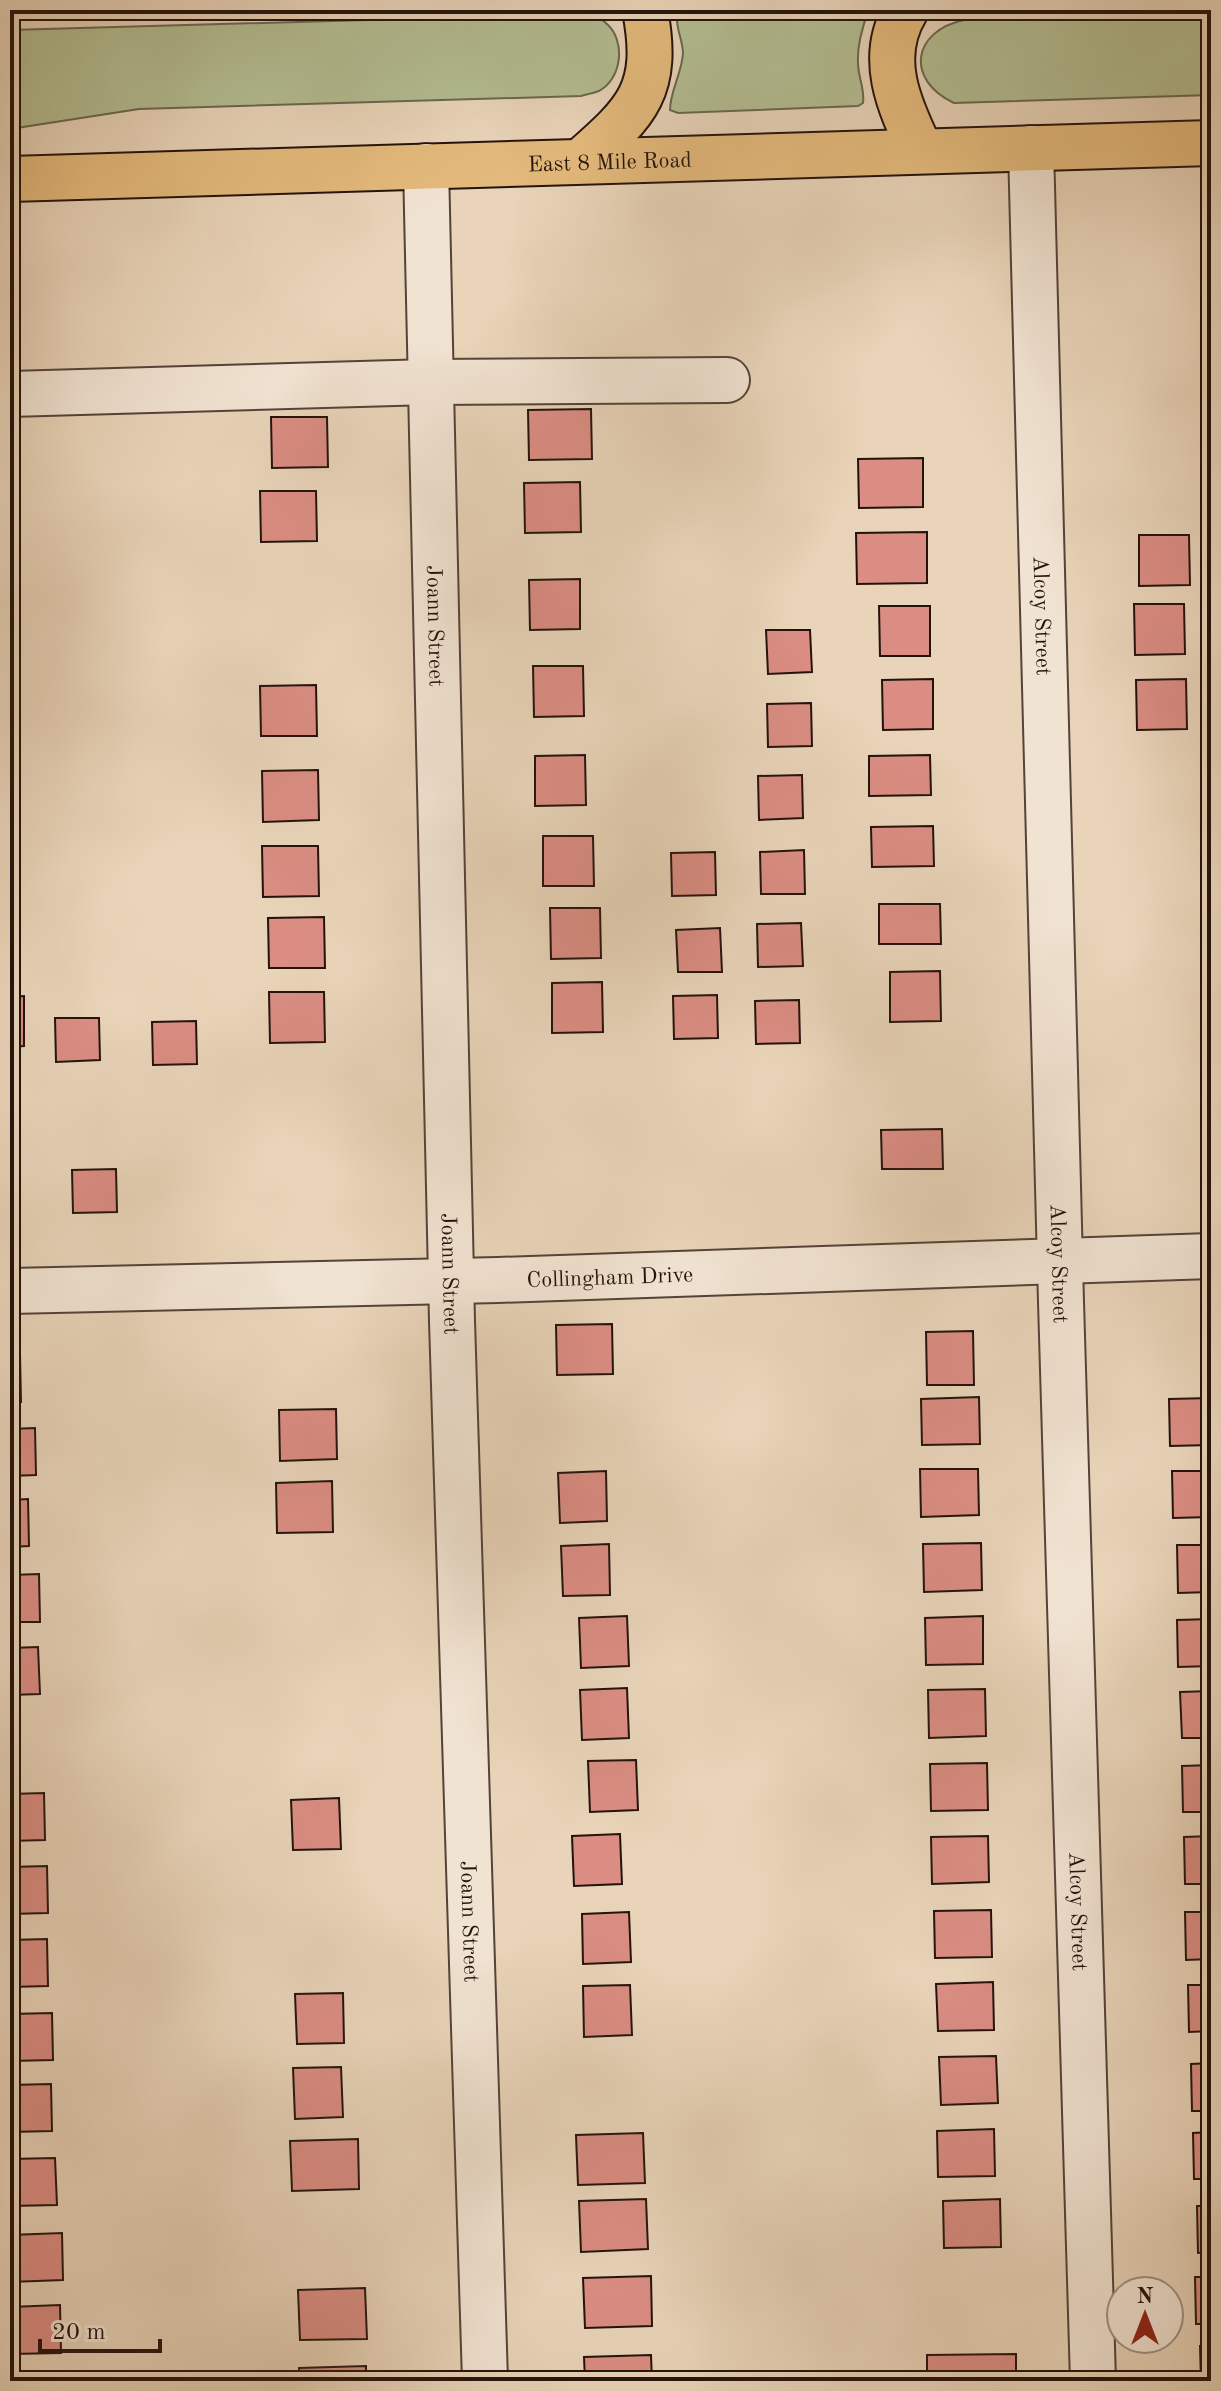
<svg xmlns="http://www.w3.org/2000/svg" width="1221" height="2391" font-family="'Old Standard TT',serif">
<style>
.green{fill:#b3bd92;stroke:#6b6850;stroke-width:2}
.building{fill:#db8d83;stroke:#23130d;stroke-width:2}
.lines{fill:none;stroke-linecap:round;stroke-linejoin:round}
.minor-casing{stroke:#544338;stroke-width:48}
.highway-casing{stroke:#23130d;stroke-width:48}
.minor{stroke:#f1e3d2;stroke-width:44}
.highway{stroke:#e4ba7c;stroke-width:44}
.labels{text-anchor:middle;stroke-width:6;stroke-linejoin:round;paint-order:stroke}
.street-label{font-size:22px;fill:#23130d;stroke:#f1e3d2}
</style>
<rect width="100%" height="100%" fill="#e9d4b9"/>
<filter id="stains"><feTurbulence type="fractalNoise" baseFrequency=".0025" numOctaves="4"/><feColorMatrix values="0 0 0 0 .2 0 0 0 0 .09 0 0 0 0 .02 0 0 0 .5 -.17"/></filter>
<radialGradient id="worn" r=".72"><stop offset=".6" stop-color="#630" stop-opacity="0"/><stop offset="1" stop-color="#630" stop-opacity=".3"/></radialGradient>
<g class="green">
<path d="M 680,10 L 868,10 C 863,28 857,44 858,63 C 858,77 865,89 863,103 L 858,106 L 678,113 L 670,110 C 670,91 682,73 683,53 C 683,39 672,21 680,10 Z"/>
<path d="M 1211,12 L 1211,95 L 954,103 C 905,80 912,31 964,20 Z"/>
<path d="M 578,14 C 589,15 599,16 607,24 C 626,41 622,79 599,91 C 594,93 587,94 581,96 L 139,109 L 10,129 L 10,30 Z"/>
</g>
<g class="building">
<polygon points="591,409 592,459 529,460 528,410"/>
<polygon points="271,417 327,417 328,467 272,468"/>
<polygon points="923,458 923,507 859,508 858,459"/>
<polygon points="580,482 581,532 525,533 524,483"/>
<polygon points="260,491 316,491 317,541 261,542"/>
<polygon points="927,532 927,583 857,584 856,533"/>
<polygon points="1139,535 1189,535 1190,585 1139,586"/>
<polygon points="580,579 580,629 530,630 529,580"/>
<polygon points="1134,604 1184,604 1185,654 1135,655"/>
<polygon points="879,606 930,606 930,656 880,656"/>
<polygon points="766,630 810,630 812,672 768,674"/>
<polygon points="533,666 583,666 584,716 534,717"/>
<polygon points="933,679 933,729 883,730 882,680"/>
<polygon points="1186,679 1187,729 1137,730 1136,680"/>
<polygon points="316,685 317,736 261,736 260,686"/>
<polygon points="811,703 812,746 768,747 767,704"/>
<polygon points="585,755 586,805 535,806 535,756"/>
<polygon points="930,755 931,795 869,796 869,756"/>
<polygon points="318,770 319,820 263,822 262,771"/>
<polygon points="802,775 803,818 759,820 758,776"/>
<polygon points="933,826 934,866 872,867 871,827"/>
<polygon points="543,836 593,836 594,886 543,886"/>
<polygon points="262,846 318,846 319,896 263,897"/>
<polygon points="804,850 805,894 761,894 760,852"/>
<polygon points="715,852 716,895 672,896 671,853"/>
<polygon points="879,904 940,904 941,944 879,944"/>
<polygon points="550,908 600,908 601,958 551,959"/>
<polygon points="324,917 325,968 269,968 268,918"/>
<polygon points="801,923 803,966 758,967 757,924"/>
<polygon points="720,928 722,972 678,972 676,930"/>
<polygon points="940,971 941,1021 890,1022 890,972"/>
<polygon points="602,982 603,1032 552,1033 552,983"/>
<polygon points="269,992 324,992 325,1042 270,1043"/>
<polygon points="717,995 718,1038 674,1039 673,996"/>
<polygon points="24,996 24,1046 10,1047 10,997"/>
<polygon points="799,1000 800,1043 756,1044 755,1001"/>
<polygon points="55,1018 99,1018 100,1060 56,1062"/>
<polygon points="196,1021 197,1064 153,1065 152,1022"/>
<polygon points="942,1129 943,1169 882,1169 881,1130"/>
<polygon points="116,1169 117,1212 73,1213 72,1170"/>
<polygon points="612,1324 613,1374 557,1375 556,1325"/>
<polygon points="973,1331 974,1385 927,1385 926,1332"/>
<polygon points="20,1355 21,1402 10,1402 10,1356"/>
<polygon points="979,1397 980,1444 922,1445 921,1399"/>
<polygon points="1211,1398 1211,1445 1170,1446 1169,1399"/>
<polygon points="336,1409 337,1459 280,1461 279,1410"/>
<polygon points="35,1428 36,1475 10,1476 10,1429"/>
<polygon points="920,1469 978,1469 979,1515 921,1517"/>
<polygon points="606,1471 607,1521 560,1523 558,1473"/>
<polygon points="1172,1471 1211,1471 1211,1517 1173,1518"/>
<polygon points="332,1481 333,1532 277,1533 276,1483"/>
<polygon points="28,1499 29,1546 10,1547 10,1500"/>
<polygon points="981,1543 982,1590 924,1592 923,1544"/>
<polygon points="609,1544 610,1595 563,1596 561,1546"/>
<polygon points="1177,1545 1211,1545 1211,1592 1178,1593"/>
<polygon points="39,1574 40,1622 10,1622 10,1575"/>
<polygon points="627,1616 629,1666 581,1668 579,1618"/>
<polygon points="983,1616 983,1664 926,1665 925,1618"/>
<polygon points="1211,1619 1211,1666 1178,1667 1177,1620"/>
<polygon points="38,1647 40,1694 10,1695 10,1648"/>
<polygon points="627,1688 629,1738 582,1740 580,1690"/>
<polygon points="985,1689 986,1736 929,1738 928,1690"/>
<polygon points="1211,1691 1211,1738 1182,1738 1180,1692"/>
<polygon points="10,1728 14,1728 16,1774 10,1774"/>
<polygon points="636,1760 638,1810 590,1812 588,1761"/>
<polygon points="987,1763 988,1810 931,1811 930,1764"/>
<polygon points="1211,1765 1211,1812 1183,1812 1182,1766"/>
<polygon points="44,1793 45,1840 10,1841 10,1794"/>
<polygon points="339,1798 341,1849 293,1850 291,1800"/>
<polygon points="620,1834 622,1884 574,1886 572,1836"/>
<polygon points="988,1836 989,1882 932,1884 931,1837"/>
<polygon points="1211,1836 1211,1884 1185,1884 1184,1837"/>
<polygon points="47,1866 48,1913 10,1914 10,1867"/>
<polygon points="991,1910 992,1957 935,1958 934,1911"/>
<polygon points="629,1912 631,1962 583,1964 582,1914"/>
<polygon points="1185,1912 1211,1912 1211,1959 1186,1960"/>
<polygon points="47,1939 48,1986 10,1987 10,1940"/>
<polygon points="993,1982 994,2030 938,2031 936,1984"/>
<polygon points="630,1985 632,2035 584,2037 583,1986"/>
<polygon points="1188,1985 1211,1985 1211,2031 1189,2032"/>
<polygon points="343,1993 344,2043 297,2044 295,1994"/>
<polygon points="52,2013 53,2060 10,2061 10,2014"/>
<polygon points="996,2056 998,2103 941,2105 939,2057"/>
<polygon points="1211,2063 1211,2111 1192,2111 1191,2064"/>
<polygon points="341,2067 343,2117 295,2119 293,2068"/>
<polygon points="51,2084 52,2131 10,2132 10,2085"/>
<polygon points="994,2129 995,2176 938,2177 937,2131"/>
<polygon points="1211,2132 1211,2179 1194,2179 1193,2133"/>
<polygon points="643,2133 645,2183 578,2185 576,2135"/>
<polygon points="358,2139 359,2189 292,2191 290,2141"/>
<polygon points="55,2158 57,2205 10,2206 10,2159"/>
<polygon points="646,2199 648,2249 581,2252 579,2201"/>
<polygon points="1000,2199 1001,2247 944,2248 943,2201"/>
<polygon points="1197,2206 1211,2206 1211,2252 1198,2253"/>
<polygon points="62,2233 63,2280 10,2282 10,2235"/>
<polygon points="651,2276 652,2326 585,2328 583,2278"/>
<polygon points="1195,2277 1211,2277 1211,2324 1196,2324"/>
<polygon points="365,2288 367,2339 300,2340 298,2290"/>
<polygon points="60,2305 61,2353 10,2354 10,2307"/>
<polygon points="1200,2346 1211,2346 1211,2381 1201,2381"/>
<polygon points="1016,2354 1016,2381 927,2381 927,2355"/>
<polygon points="651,2355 652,2381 585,2381 584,2357"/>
<polygon points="366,2366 366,2381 300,2381 299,2368"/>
</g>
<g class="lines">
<defs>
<g id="minor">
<path id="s1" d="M 1031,148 L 1061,1302 L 1093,2381"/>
<path id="s2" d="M 426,166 L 452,1321 L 485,2381"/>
<polyline points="10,394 430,382 727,380"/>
<path id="s3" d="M 10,1291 L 498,1280 L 1211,1256"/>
</g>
<g id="highway">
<path d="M 906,10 C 877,57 899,106 921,151"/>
<path d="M 581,161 C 638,111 660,90 645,10"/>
<path id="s4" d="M 10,179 L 1211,143"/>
</g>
</defs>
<use href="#minor" class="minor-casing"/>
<use href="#highway" class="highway-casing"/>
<use href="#minor" class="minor"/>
<use href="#highway" class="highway"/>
</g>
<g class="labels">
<g class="street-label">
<text dy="8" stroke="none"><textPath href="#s4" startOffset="600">East 8 Mile Road</textPath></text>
<text dy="8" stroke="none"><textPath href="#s1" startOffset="468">Alcoy Street</textPath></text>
<text dy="8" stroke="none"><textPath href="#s2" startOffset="460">Joann Street</textPath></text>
<text dy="8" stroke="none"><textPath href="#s1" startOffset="1116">Alcoy Street</textPath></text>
<text dy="8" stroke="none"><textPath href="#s2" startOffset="1108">Joann Street</textPath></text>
<text dy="8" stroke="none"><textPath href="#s3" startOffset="600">Collingham Drive</textPath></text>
<text dy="8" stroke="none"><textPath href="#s1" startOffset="1764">Alcoy Street</textPath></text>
<text dy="8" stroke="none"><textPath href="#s2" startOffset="1756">Joann Street</textPath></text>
</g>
</g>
<rect width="1221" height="2391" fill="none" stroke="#e9d4b9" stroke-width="40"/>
<rect x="12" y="12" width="1197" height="2367" fill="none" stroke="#23130d" stroke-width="4"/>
<rect x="20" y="20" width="1181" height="2351" fill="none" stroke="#23130d" stroke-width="2"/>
<g transform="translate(1145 2315)"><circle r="38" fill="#f1e3d2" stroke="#9f9083" stroke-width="2"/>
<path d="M0-6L14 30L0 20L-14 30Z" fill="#8f2418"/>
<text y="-12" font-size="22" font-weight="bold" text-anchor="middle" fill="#23130d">N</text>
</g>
<path d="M40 2339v12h120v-12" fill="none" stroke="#23130d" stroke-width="4"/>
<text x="52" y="2339" font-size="24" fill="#23130d" stroke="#f1e3d2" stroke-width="6" paint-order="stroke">20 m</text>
<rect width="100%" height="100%" filter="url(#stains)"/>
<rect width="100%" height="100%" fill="url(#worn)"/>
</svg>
